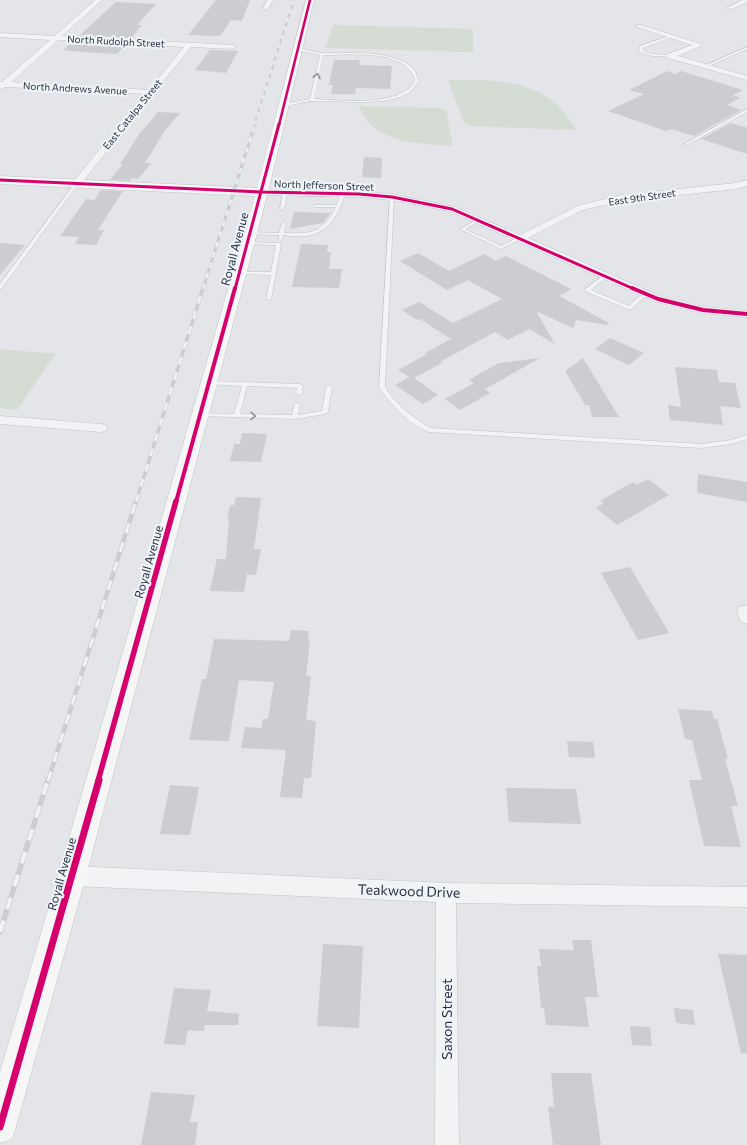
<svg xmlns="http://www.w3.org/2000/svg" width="747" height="1145" font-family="Commissioner,sans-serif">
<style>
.green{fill:#d4dcd3}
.building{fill:#cbcdd0}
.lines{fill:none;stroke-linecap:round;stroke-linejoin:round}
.lane-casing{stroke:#c1c3c6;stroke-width:1}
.street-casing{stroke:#c1c3c6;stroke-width:1}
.secondary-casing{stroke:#c1c3c6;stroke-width:1}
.lane{fill:#f2f3f5;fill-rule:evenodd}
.street{fill:#f2f3f5;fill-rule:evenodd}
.secondary{fill:#f6f6f7;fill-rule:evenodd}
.rail-far4-casing{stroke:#cbcdd0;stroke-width:2}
.rail-far3-casing{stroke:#cbcdd0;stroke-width:3}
.rail-far2-casing{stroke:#cbcdd0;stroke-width:3.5}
.rail-far1-casing{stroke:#cbcdd0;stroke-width:4.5}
.rail-casing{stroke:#cbcdd0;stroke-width:5.5}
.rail-far4{stroke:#f0f4f7;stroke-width:1.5;stroke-dasharray:4.5;stroke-linecap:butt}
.rail-far3{stroke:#f0f4f7;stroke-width:2;stroke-dasharray:5.5;stroke-linecap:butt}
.rail-far2{stroke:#f0f4f7;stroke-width:2.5;stroke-dasharray:8;stroke-linecap:butt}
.rail-far1{stroke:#f0f4f7;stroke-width:3;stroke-dasharray:10;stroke-linecap:butt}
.rail{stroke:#f0f4f7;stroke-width:4;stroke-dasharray:12;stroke-linecap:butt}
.cycleway-far4-casing{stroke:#f0f4f7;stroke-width:3.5}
.cycleway-far3-casing{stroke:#f0f4f7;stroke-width:4.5}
.cycleway-far2-casing{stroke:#f0f4f7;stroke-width:6}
.cycleway-far1-casing{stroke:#f0f4f7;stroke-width:8}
.cycleway-casing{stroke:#f0f4f7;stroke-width:10}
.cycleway-far4{stroke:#d6006c;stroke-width:2.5}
.cycleway-far3{stroke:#d6006c;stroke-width:3}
.cycleway-far2{stroke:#d6006c;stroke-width:4}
.cycleway-far1{stroke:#d6006c;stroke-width:5.5}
.cycleway{stroke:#d6006c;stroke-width:7}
.oneway{stroke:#8d939c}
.labels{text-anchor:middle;stroke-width:4;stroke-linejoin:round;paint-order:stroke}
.far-street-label{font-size:10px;fill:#283343;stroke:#f0f4f7}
.street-label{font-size:12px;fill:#283343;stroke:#f0f4f7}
.near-street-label{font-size:14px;fill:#283343;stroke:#f0f4f7}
</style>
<rect width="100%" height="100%" fill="#e3e5e8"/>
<g class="green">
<polygon points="333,25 473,29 473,52 325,48"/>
<path d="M 448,80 C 488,80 535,78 564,112 C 568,117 572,124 576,130 L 472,126 L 464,123 Z"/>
<path d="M 359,106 L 439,108 L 446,111 L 453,146 C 418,143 373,144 359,106 Z"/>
<polygon points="0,349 55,354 17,410 0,408"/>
</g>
<g class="building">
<polygon points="216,0 250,0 242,21 231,20 220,36 188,35"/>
<polygon points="116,2 156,4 137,25 142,25 131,38 80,35"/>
<polygon points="72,42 125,45 117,54 81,52 63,50"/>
<polygon points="210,50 238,51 226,73 195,70"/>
<polygon points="334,60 360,60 359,65 392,66 390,89 356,88 355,94 331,94 333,85 329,85"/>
<polygon points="667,71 675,74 681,71 743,90 733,95 740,98 727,105 741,110 694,136 671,129 666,131 608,111 644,94 629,90"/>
<polygon points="158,112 180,113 164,132 145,163 151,163 138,179 131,178 130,181 110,180 123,164 120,164 140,133"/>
<polygon points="731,123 747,128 747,154 701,139"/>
<polygon points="364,157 382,158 381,178 362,177"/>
<polygon points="101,190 123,191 98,230 104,230 96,245 75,244 79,237 60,236 86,199 94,200"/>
<polygon points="294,212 331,213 323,223 290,229"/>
<polygon points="0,243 25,245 0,275"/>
<polygon points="301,244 328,245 327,252 331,252 329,269 342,269 339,288 292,287"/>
<polygon points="418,253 449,271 484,254 496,261 506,256 571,289 559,296 609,323 608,325 576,320 573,328 536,311 555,344 529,329 508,340 495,332 440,362 442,363 414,378 438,395 423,404 395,385 409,377 398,370 427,354 425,353 451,339 420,319 417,320 402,310 419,302 453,323 502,299 468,280 447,290 400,261"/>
<polygon points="610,338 644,353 629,365 595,349"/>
<polygon points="540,358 485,389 490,393 460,410 445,399 474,383 469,380 499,363"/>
<polygon points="583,358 619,417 592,417 589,405 585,405 565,371"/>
<polygon points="675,367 717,370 719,382 735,383 741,408 720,406 723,425 670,420 668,405 681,407"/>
<polygon points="242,433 267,434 261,462 230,461 234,444 240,444"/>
<polygon points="698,474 747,482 747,502 697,493"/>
<polygon points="648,479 669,495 617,525 596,508 604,503 600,501 633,482 636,485"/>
<polygon points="236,497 261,498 254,549 261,549 256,575 247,574 244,592 210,591 217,559 226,559 229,519 227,519 230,505 234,505"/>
<polygon points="630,567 669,633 638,640 601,573"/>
<polygon points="291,630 309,631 308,641 310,641 306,676 311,676 306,720 316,721 311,778 304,778 302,798 280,797 286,750 241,748 245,727 261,728 263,719 268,719 274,682 239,680 229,741 189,740 202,679 206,679 214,639 289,641"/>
<polygon points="678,709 712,711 714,719 717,719 728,759 725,759 738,806 731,806 741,847 704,846 689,780 702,780 692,740 685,739"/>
<polygon points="567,741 593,742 595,758 569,757"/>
<polygon points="170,785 199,787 190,835 160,834"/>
<polygon points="506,788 576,789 581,824 509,822"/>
<polygon points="572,940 591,940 598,997 585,997 589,1027 546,1025 544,1008 541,1008 537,966 541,966 539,949 574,950"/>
<polygon points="323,944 363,946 359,1028 317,1026"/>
<polygon points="718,954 747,955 747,1053 741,1053"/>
<polygon points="174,988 211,990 207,1011 239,1014 238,1025 205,1025 204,1031 188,1030 185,1045 164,1044"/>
<polygon points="674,1008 693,1010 695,1025 676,1023"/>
<polygon points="630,1026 650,1027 652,1046 632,1045"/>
<polygon points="551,1073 591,1073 601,1145 553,1145 548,1107 554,1107"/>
<polygon points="151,1092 195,1095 190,1122 198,1122 195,1145 141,1145"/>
</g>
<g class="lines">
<defs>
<g id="lane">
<polygon points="672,35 675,36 643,48 643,51 652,54 671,55 672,57 652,56 639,52 640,46"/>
<polygon points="747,47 747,49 707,67 704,66"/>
<path d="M 297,48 C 306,49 315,53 324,53 C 348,53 397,49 414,70 C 416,73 417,77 419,81 C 416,84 414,88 411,91 C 389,108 340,100 313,101 C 303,101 293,106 283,106 L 283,104 L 284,104 L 310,99 L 320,55 L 297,50 ZM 323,55 C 348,55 392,50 410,70 C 413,73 414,77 415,81 C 413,84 410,88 407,90 C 382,106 342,100 314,99 Z"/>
<polygon points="747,109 747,112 687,145 684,144"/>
<polygon points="75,183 78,184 2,288 0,288 0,284"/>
<polygon points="283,192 287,193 284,209 282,210 280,209"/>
<path d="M 341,193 L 345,194 C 339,213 329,234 305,236 C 298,237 291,236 283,235 L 283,239 L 281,240 L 279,239 L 279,235 L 250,234 L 248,233 L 250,232 L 279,233 L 282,223 L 284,222 L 286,223 L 284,233 C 310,234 323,234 336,207 L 315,207 L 313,206 L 313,205 L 337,205 Z"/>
<path d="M 390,196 L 394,197 L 385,387 C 396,405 413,417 430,428 L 702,444 L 731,440 L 747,435 L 747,439 L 732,444 L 702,448 L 429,432 C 410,425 390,404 379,387 Z"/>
<polygon points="478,219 480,219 480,221 465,229 501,246 517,238 521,239 501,249 460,229"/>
<polygon points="246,242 279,243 281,244 271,300 266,299 271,275 239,274 237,273 239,272 271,272 276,245 248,244 246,244"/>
<polygon points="604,275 608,276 591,290 629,306 643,293 648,294 630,310 585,291 585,289"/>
<polygon points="209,381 300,384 303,386 302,393 299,395 296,393 297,388 247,386 240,414 292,415 294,405 297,403 300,405 298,415 322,411 326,387 329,385 332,387 328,412 325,414 295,419 198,416 197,415 200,413 234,414 242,386 207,384 207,382"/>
</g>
<g id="street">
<path d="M 95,0 L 102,0 L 62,36 L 233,45 L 236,47 L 233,49 L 191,47 L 79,186 L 73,186 L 71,184 L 73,182 L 145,94 L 6,87 L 0,89 L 0,82 L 2,82 L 50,40 L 0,37 L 0,33 L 55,36 ZM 58,40 L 184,47 L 149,90 L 11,82 Z"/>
<polygon points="267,0 273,0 268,9 266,10 263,8"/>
<polygon points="742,0 747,0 747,2 732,9 727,8"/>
<polygon points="637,25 641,25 701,44 701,46 678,56 747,76 747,80 668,58 668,54 692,45 637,27"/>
<polygon points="747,180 747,186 736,189 622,201 583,210 528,238 662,297 703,307 747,311 747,317 703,313 654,301 449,211 392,200 359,197 262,195 257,192 262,189 359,191 392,194 455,207 520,235 580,205 622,195 736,183"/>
<polygon points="0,416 101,424 106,425 107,428 106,431 101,432 0,424"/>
<polygon points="745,605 747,606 747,624 741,622 737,611 739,607"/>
<polygon points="72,866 446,883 747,887 747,907 456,903 459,1145 435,1145 436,902 72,886 65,883 62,876 65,869"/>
</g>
<polygon id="secondary" points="306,0 314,0 268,192 86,876 16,1127 12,1139 0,1143 0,1072 58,876 255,196 0,184 0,176 257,188"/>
</defs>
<use href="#lane" class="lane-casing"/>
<use href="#street" class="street-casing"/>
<use href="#secondary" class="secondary-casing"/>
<use href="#lane" class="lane"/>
<use href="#street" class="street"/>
<use href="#secondary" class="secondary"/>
<defs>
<polyline id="rail-far4" points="254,125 294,0"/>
<polyline id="rail-far3" points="203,289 255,124"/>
<polyline id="rail-far2" points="136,502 203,288"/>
<polyline id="rail-far1" points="48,781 136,501"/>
<polyline id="rail" points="0,932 48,780"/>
</defs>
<use href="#rail-far4" class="rail-far4-casing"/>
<use href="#rail-far3" class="rail-far3-casing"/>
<use href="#rail-far2" class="rail-far2-casing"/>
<use href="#rail-far1" class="rail-far1-casing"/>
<use href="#rail" class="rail-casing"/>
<use href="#rail-far4" class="rail-far4"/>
<use href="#rail-far3" class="rail-far3"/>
<use href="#rail-far2" class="rail-far2"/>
<use href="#rail-far1" class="rail-far1"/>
<use href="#rail" class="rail"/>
<defs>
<polyline id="cycleway-far4" points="279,125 310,0"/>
<g id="cycleway-far3">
<polyline points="0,180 262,192 359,194 392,197 452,209 634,289"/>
<polyline points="235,289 279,124"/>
</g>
<g id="cycleway-far2">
<polyline points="632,288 658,299 703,310 747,314"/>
<polyline points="176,502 235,288"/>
</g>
<polyline id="cycleway-far1" points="98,781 176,501"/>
<polyline id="cycleway" points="0,1127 99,780"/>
</defs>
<use href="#cycleway-far4" class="cycleway-far4-casing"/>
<use href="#cycleway-far3" class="cycleway-far3-casing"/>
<use href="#cycleway-far2" class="cycleway-far2-casing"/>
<use href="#cycleway-far1" class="cycleway-far1-casing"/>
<use href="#cycleway" class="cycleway-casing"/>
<use href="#cycleway-far4" class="cycleway-far4"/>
<use href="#cycleway-far3" class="cycleway-far3"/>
<use href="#cycleway-far2" class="cycleway-far2"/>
<use href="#cycleway-far1" class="cycleway-far1"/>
<use href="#cycleway" class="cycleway"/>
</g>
<defs><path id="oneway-chevron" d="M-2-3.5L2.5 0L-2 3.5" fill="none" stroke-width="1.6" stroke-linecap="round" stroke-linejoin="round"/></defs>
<g class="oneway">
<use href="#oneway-chevron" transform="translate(317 76) rotate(-78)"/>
<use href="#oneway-chevron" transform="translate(253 416) rotate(1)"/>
</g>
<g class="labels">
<g class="far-street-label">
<text transform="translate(116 41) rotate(3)" y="4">North Rudolph Street</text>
<text transform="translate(75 88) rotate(3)" y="4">North Andrews Avenue</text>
<text transform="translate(132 114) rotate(-51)" y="4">East Catalpa Street</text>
<text transform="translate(324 185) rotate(2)" y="4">North Jefferson Street</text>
<text transform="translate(642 197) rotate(-8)" y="4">East 9th Street</text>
</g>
<g class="street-label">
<text transform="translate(235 249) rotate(-75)" y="4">Royall Avenue</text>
<text transform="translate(149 562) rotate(-74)" y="4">Royall Avenue</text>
<text transform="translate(62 874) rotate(-74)" y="4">Royall Avenue</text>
</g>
<g class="near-street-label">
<text transform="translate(409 891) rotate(2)" y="5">Teakwood Drive</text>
<text transform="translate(447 1019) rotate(-90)" y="5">Saxon Street</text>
</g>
</g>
</svg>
